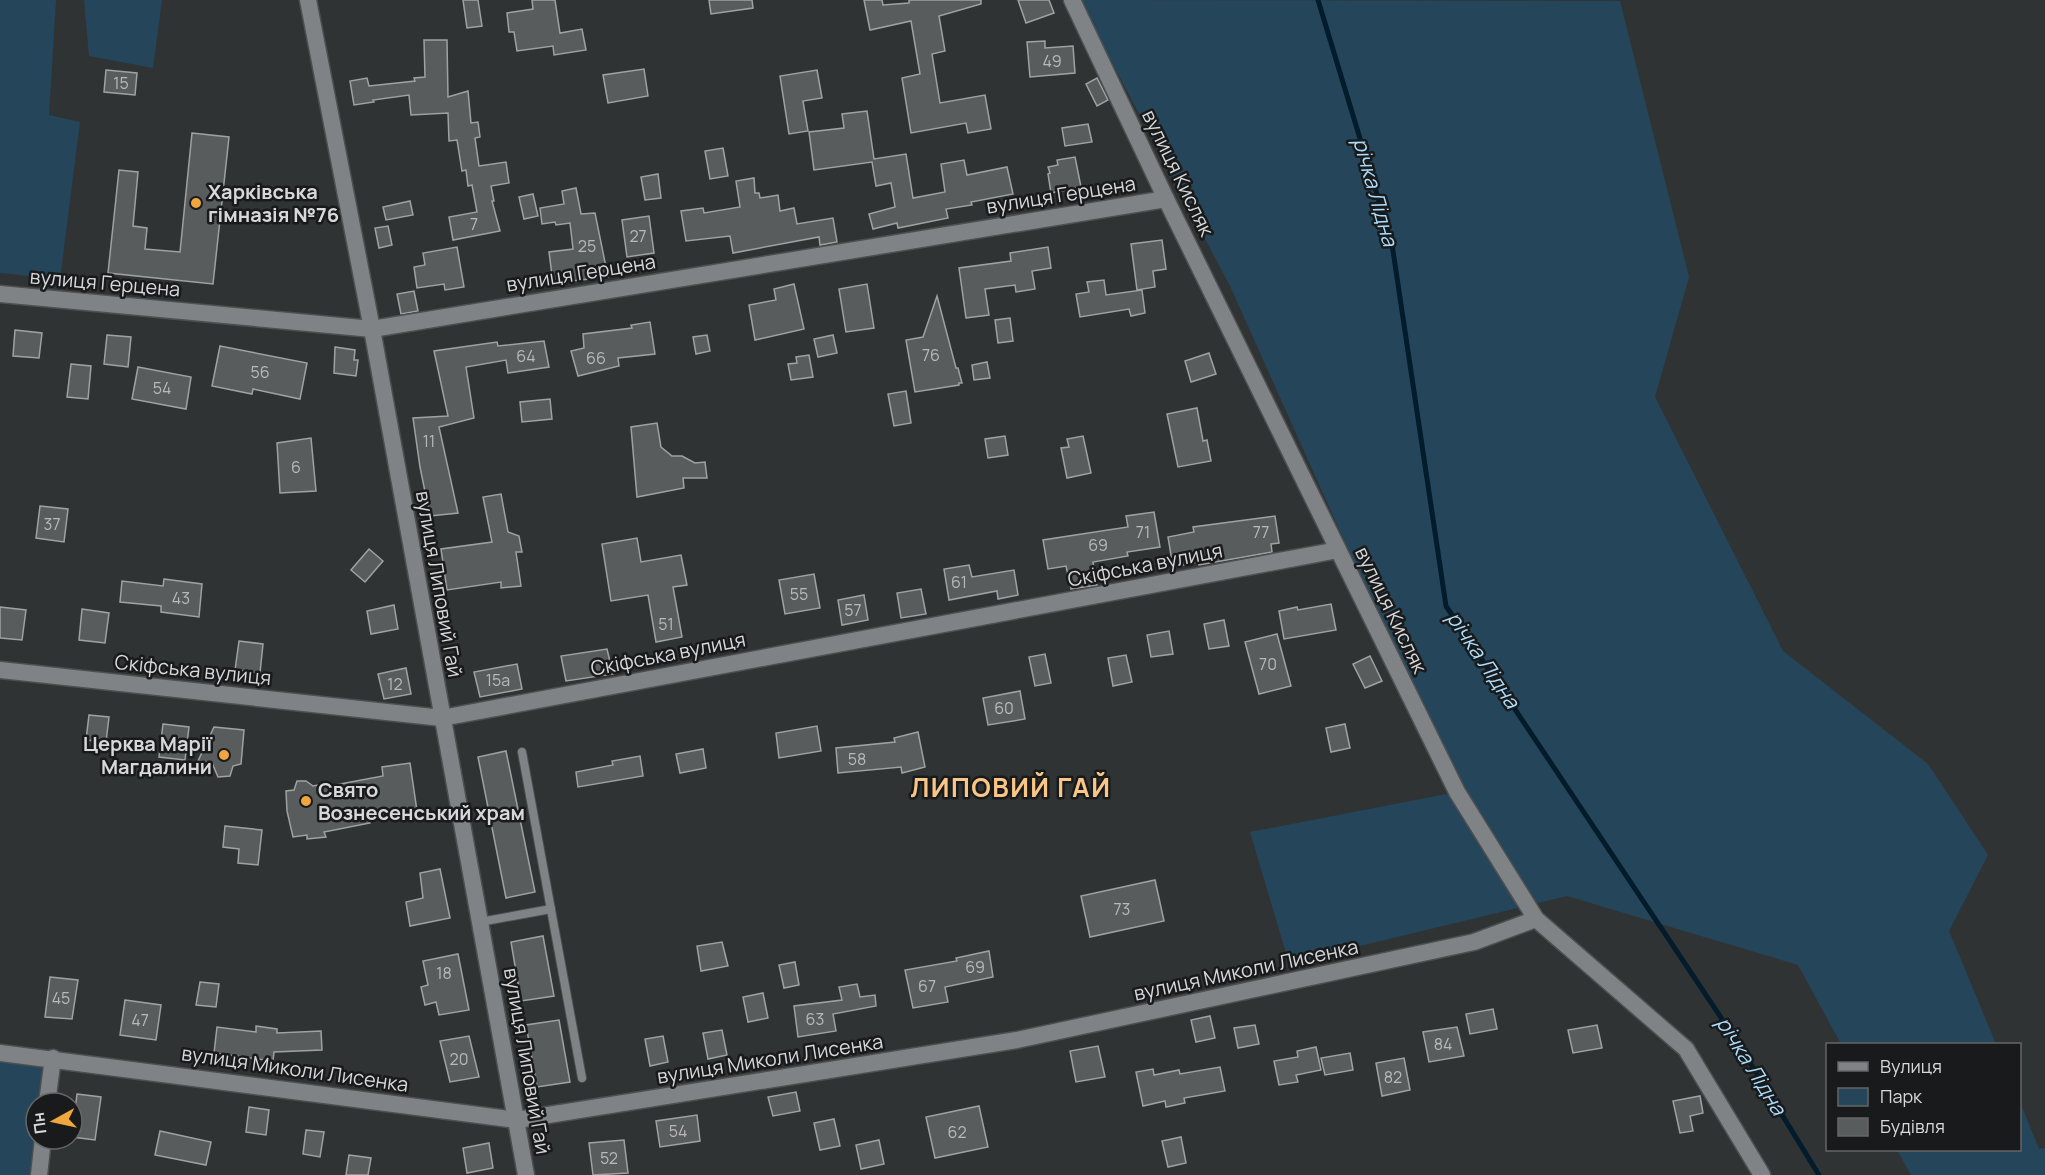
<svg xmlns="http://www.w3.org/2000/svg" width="2045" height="1175" font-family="Manrope,sans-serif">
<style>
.green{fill:#25465a}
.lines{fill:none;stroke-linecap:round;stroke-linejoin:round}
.stream{stroke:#021c2b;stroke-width:5}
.building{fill:#595c5d;stroke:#9fa2a4;stroke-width:1.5}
.service-casing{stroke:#4d4f51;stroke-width:10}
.minor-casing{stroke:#4d4f51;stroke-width:19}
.service{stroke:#808385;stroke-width:8}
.minor{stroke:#808385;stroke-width:16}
.poi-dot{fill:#f0a63f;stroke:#191a1b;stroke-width:2}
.labels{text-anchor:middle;stroke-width:5;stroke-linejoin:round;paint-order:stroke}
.number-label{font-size:16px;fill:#b8b9ba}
.street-label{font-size:20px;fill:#d7d8d9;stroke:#191a1b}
.poi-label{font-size:20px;font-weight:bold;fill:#d7d8d9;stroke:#191a1b;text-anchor:start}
.water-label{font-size:21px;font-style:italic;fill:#abdcfc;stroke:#191a1b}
.district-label{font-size:26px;font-weight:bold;letter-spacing:1.5px;fill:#fac687;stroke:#191a1b}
</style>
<rect width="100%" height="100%" fill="#303334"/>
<g class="green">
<polygon points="0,0 56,0 49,115 80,122 60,279 0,273"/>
<polygon points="84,0 162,0 153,68 89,56"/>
<polygon points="1079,0 1620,1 1689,277 1655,397 1783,651 1928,764 1988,855 1949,931 1996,1044 1841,1044 1798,965 1567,896 1289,963 1250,832 1457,792 1230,286"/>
<polygon points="0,1053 53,1058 47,1103 36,1103 39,1175 0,1175"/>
<polygon points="2020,1102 2039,1149 2045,1148 2045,1175 1911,1175 1897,1150 2020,1150"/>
</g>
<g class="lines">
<polyline class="stream" points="1318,0 1392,244 1446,606 1736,1040 1819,1175"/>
</g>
<g class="building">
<polygon points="463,0 478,0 482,26 467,28"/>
<polygon points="532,0 555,0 560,33 582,29 586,50 554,55 553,46 517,51 514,32 509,32 507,13 533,9"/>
<polygon points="709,0 752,0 753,8 711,14"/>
<polygon points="864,0 882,0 883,5 909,3 909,0 981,0 981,4 939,16 945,51 932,54 940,103 985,95 991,129 968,133 966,123 911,133 902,78 920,74 911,21 870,30"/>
<polygon points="1018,0 1049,0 1054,13 1026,23"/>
<polygon points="424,40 447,40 448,97 468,91 471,123 478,122 480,137 475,138 479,166 506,162 509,183 491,186 494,201 492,201 500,231 453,240 449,217 477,212 472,185 468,186 466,170 462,171 457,140 449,141 448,113 411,115 409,95 373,100 374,102 354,105 350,81 367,78 369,86 415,81 414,78 425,77"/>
<polygon points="1045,41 1045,48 1073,46 1075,73 1030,77 1027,42"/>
<polygon points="644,69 648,96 608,103 603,75"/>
<polygon points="106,70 137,73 135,95 104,92"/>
<polygon points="817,70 822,98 803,101 808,131 789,134 780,76"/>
<polygon points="1097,78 1108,100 1097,106 1086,84"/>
<polygon points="867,111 874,159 906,154 913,198 945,192 941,164 964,160 967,175 1007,167 1013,194 971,202 972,205 946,209 948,218 898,228 897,223 873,229 869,214 895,207 891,183 876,186 872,162 814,170 809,132 844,128 842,114"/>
<polygon points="1088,124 1092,142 1065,146 1062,128"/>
<polygon points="192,133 229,137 213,284 108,273 119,170 138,172 133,226 147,228 145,249 180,252"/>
<polygon points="723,148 728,176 710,179 705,151"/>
<polygon points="1075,157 1081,187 1051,193 1048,174 1050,173 1048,167 1058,165 1057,160"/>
<polygon points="658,174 661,198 645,200 641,177"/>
<polygon points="754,178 755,193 759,193 760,198 778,195 780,211 794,208 797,224 833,218 837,242 820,245 819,237 733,253 730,236 686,241 681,211 703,208 704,213 740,207 736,181"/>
<polygon points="576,188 581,214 595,213 608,277 553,283 549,252 573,249 570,223 556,225 555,222 542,224 540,208 564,204 562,191"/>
<polygon points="533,194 538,216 524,219 519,197"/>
<polygon points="410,201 413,215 386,220 383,207"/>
<polygon points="649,216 654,253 627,257 622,220"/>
<polygon points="388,226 392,245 379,248 375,228"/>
<polygon points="1162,240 1166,269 1153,271 1155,287 1137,290 1131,244"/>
<polygon points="457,247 464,287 445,290 444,284 417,288 414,267 425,265 423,253"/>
<polygon points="1048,247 1051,268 1032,271 1035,289 1016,292 1015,285 985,289 989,315 966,318 959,268 1011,261 1010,253"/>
<polygon points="1104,280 1106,295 1142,290 1145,313 1131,316 1129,309 1080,317 1076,294 1089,292 1087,282"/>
<polygon points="794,284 804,329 755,340 749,305 776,300 774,289"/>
<polygon points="867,284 874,328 846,332 839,289"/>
<polygon points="414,291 418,311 401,314 397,294"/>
<polygon points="937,296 956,368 958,368 962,383 959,383 959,385 915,392 906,340 923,337"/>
<polygon points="1010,318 1013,341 998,343 995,320"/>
<polygon points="650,322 655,354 618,358 619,366 578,376 571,351 584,348 583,334 632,328 631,325"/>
<polygon points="15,330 42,333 39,358 13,356"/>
<polygon points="107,335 131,337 128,367 104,364"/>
<polygon points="707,335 710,351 696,354 693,337"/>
<polygon points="833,335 837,353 818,357 814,339"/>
<polygon points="544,341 549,367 508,373 506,360 466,367 474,418 439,427 458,513 430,516 420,467 413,418 448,416 434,351 497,342 498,346"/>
<polygon points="220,346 307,363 300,399 253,389 252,394 212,386"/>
<polygon points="335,347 355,350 354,360 358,360 356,376 334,373"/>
<polygon points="1209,353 1216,374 1191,382 1185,361"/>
<polygon points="809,355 813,377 791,380 788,364 797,363 796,357"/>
<polygon points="987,362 990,378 974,380 972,365"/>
<polygon points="71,364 91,366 88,399 67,397"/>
<polygon points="138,367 191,377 186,409 132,399"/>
<polygon points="906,391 911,423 894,426 888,394"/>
<polygon points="550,399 552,419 522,422 520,402"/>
<polygon points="1197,408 1203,441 1207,440 1211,461 1178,467 1167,414"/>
<polygon points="657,423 661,447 672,456 682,456 695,463 705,462 707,478 683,478 684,488 637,497 631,427"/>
<polygon points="1005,436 1008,455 988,458 985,439"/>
<polygon points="1083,436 1091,473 1067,478 1061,448 1069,447 1067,439"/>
<polygon points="311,438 316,491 280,493 277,443"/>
<polygon points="501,494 508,532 519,536 522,552 516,552 521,586 501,588 501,582 447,590 441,549 492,542 483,497"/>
<polygon points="40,506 68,509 64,542 36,538"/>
<polygon points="1154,512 1160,547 1127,552 1128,556 1093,562 1097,585 1071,589 1066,566 1048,569 1043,540 1128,527 1126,516"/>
<polygon points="1275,516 1279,543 1271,544 1272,552 1199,565 1198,562 1173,567 1168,537 1194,532 1193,527"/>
<polygon points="637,538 641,562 681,555 687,585 673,587 682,637 656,642 648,595 611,601 602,544"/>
<polygon points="369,549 383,561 365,582 351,570"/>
<polygon points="969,565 972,577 1014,570 1018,595 998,599 997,591 949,600 944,569"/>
<polygon points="814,574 820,608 785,614 779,580"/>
<polygon points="164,579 202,584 199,617 161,612 161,606 120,602 122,581 163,586"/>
<polygon points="921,589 926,614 901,618 897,593"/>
<polygon points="864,595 868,620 842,625 838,600"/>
<polygon points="1331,604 1336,630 1284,639 1279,611 1297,607 1298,610"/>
<polygon points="394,605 398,629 371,634 367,611"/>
<polygon points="0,607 26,610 22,640 0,638"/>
<polygon points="82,609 109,613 105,643 79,640"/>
<polygon points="1224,620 1229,646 1209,649 1204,624"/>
<polygon points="1169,631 1173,654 1151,657 1147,635"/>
<polygon points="1277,634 1291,686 1259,694 1245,642"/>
<polygon points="239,641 263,644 260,673 235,670"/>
<polygon points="607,649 613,674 566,681 561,656"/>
<polygon points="1045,654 1051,683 1035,686 1029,657"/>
<polygon points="1126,655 1132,682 1113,686 1108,658"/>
<polygon points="1370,656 1382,681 1365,688 1353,664"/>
<polygon points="517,664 522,689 480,697 474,672"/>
<polygon points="406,668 411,694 384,699 378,674"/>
<polygon points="1020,691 1025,719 988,725 983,698"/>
<polygon points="89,715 109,717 106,742 86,740"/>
<polygon points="163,724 189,727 185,760 159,757"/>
<polygon points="1345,724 1350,748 1331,752 1326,728"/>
<polygon points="817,726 821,751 779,758 776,733"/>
<polygon points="214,727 244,730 241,764 233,766 230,776 218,777 212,763 198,761"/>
<polygon points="918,732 925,767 902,773 901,767 838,773 836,748 895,742 894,738"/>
<polygon points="703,749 706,768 680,773 676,754"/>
<polygon points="506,751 535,892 506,898 478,757"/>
<polygon points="640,756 643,776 578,787 576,772 613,765 612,761"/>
<polygon points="410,763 417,811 369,819 370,823 324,832 326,837 307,839 307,835 293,837 287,811 286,791 294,790 297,781 306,781 313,786 324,784 324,787 383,776 382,767"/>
<polygon points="225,826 262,830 258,865 238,863 239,849 223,847"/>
<polygon points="440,869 450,918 410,926 406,902 423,898 420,873"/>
<polygon points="1155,880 1164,921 1090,937 1081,896"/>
<polygon points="543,936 554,996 521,1001 511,942"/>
<polygon points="722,942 728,966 701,971 697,946"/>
<polygon points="989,951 993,977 945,987 948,1002 913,1008 905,970 957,961 956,958"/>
<polygon points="458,954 469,1010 439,1015 436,1002 425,1005 421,987 428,985 423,961"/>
<polygon points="795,962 799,985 784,988 779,965"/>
<polygon points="50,977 78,980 72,1019 45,1017"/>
<polygon points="200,982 219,984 216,1007 196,1005"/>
<polygon points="857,984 860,997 875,995 876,1006 833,1014 836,1031 798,1037 794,1006 842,1000 839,987"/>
<polygon points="763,993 768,1018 748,1022 743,997"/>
<polygon points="125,1000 161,1005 156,1040 120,1035"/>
<polygon points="1493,1009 1497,1029 1470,1034 1466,1014"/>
<polygon points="1210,1016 1215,1038 1196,1042 1191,1020"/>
<polygon points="559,1020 570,1082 537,1087 526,1025"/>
<polygon points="1255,1025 1259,1044 1238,1048 1234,1028"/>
<polygon points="1597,1025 1602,1048 1573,1053 1568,1030"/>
<polygon points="256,1026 277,1029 277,1033 321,1031 322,1050 274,1052 273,1061 214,1053 217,1027 256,1032"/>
<polygon points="1457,1027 1464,1056 1429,1062 1423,1032"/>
<polygon points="722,1030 727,1055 708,1059 703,1033"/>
<polygon points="469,1036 479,1077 450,1082 440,1041"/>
<polygon points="663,1036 668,1062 650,1066 645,1039"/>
<polygon points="1098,1046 1105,1077 1076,1082 1070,1051"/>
<polygon points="1316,1047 1321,1070 1296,1075 1298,1082 1279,1085 1274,1061 1298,1057 1297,1051"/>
<polygon points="1350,1053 1353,1070 1325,1075 1321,1058"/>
<polygon points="1404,1058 1410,1090 1382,1096 1376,1063"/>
<polygon points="1220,1067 1225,1091 1184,1098 1185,1103 1166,1107 1165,1101 1143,1106 1136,1072 1153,1069 1154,1075 1179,1070 1180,1074"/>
<polygon points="796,1092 800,1111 773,1116 768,1097"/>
<polygon points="77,1094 101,1097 95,1140 72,1137"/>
<polygon points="1700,1096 1703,1113 1690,1116 1693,1131 1680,1133 1673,1101"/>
<polygon points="979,1106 988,1147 935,1158 926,1117"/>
<polygon points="249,1107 269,1110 266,1135 246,1132"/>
<polygon points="697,1115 700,1141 660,1147 656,1121"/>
<polygon points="834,1119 840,1146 820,1150 814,1123"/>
<polygon points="306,1130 324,1132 320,1157 303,1154"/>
<polygon points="160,1131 211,1142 206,1165 155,1155"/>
<polygon points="1181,1137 1186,1163 1168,1167 1162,1141"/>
<polygon points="624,1140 628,1173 593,1175 589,1143"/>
<polygon points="879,1140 884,1164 861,1169 856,1145"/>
<polygon points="489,1143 493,1168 467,1173 463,1148"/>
<polygon points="349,1155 371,1158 368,1175 346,1175"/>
</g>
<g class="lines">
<defs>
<g id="service">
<polyline points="522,752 582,1078"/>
<polyline points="480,922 551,909"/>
</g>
<g id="minor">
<polyline points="308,0 372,329 526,1175"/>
<polyline points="1072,0 1166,199 1457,792 1536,919 1686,1049 1762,1175"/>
<polyline points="0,294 372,329 1166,199"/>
<polyline points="0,670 442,718 1338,550"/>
<polyline points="0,1053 517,1120 1017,1040 1474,942 1536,919"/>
<polyline points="47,1103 53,1058"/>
<polyline points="39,1175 43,1139"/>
</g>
</defs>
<use href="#service" class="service-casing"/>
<use href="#minor" class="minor-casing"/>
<use href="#service" class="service"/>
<use href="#minor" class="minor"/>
</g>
<g class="poi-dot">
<circle cx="196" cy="203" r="6"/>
<circle cx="224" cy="755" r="6"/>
<circle cx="306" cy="801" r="6"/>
</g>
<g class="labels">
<g class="number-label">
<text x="1052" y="67">49</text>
<text x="121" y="89">15</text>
<text x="474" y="230">7</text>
<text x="638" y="242">27</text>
<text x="587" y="252">25</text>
<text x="931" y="361">76</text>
<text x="526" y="362">64</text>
<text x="596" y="364">66</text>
<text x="260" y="378">56</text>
<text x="162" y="394">54</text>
<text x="429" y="447">11</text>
<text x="296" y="473">6</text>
<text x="52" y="530">37</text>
<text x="1143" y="538">71</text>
<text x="1261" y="538">77</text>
<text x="1098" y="551">69</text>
<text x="959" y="588">61</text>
<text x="799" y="600">55</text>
<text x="181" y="604">43</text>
<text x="853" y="616">57</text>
<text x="666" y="630">51</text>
<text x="1268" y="670">70</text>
<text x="498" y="686">15а</text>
<text x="395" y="690">12</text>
<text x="1004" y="714">60</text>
<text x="857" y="765">58</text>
<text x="1122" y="915">73</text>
<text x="975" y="973">69</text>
<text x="444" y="979">18</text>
<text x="927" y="992">67</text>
<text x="61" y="1004">45</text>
<text x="815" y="1025">63</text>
<text x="140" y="1026">47</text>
<text x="1443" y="1050">84</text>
<text x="459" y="1065">20</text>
<text x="1393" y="1083">82</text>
<text x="678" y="1137">54</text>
<text x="957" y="1138">62</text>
<text x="609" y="1164">52</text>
</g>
<g class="street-label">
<text transform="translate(1178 173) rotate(64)" y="7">вулиця Кисляк</text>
<text transform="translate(1061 195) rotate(-9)" y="7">вулиця Герцена</text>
<text transform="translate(581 273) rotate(-9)" y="7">вулиця Герцена</text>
<text transform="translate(105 283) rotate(5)" y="7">вулиця Герцена</text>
<text transform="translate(1145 565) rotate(-11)" y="7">Скіфська вулиця</text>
<text transform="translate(439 584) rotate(80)" y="7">вулиця Липовий Гай</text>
<text transform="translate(1391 610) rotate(64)" y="7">вулиця Кисляк</text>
<text transform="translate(668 654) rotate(-11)" y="7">Скіфська вулиця</text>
<text transform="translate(193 670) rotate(6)" y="7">Скіфська вулиця</text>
<text transform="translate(1246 970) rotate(-12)" y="7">вулиця Миколи Лисенка</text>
<text transform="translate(770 1059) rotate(-9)" y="7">вулиця Миколи Лисенка</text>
<text transform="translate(527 1061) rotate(80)" y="7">вулиця Липовий Гай</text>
<text transform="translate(295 1069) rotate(8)" y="7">вулиця Миколи Лисенка</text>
</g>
<g class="poi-label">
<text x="208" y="199">Харківська<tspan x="208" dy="23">гімназія №76</tspan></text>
<text x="212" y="751" text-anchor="end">Церква Марії<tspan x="212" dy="23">Магдалини</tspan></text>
<text x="318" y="797">Свято<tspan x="318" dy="23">Вознесенський храм</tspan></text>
</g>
<g class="water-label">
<text transform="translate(1375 192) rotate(74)" y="7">річка Лідна</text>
<text transform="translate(1483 660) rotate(56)" y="7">річка Лідна</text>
<text transform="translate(1751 1066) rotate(58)" y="7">річка Лідна</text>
</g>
<g class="district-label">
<text x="1011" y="797">ЛИПОВИЙ ГАЙ</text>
</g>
</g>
<rect x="1826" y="1043" width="195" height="108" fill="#191a1b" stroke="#656667" stroke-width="1.5"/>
<rect x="1838" y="1062" width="30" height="9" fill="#808385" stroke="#656667" stroke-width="1.5"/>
<text x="1880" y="1073" font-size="18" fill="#d7d8d9">Вулиця</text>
<rect x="1838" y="1088" width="30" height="18" fill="#25465a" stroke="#656667" stroke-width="1.5"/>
<text x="1880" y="1103" font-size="18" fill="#d7d8d9">Парк</text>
<rect x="1838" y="1118" width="30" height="18" fill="#595c5d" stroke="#656667" stroke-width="1.5"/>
<text x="1880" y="1133" font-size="18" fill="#d7d8d9">Будівля</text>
<g transform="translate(54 1121) rotate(262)"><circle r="28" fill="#191a1b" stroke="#656667" stroke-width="1.5"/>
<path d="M0-4.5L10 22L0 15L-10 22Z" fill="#f0a63f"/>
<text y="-9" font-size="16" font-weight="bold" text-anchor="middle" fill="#d7d8d9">Пн</text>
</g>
</svg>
